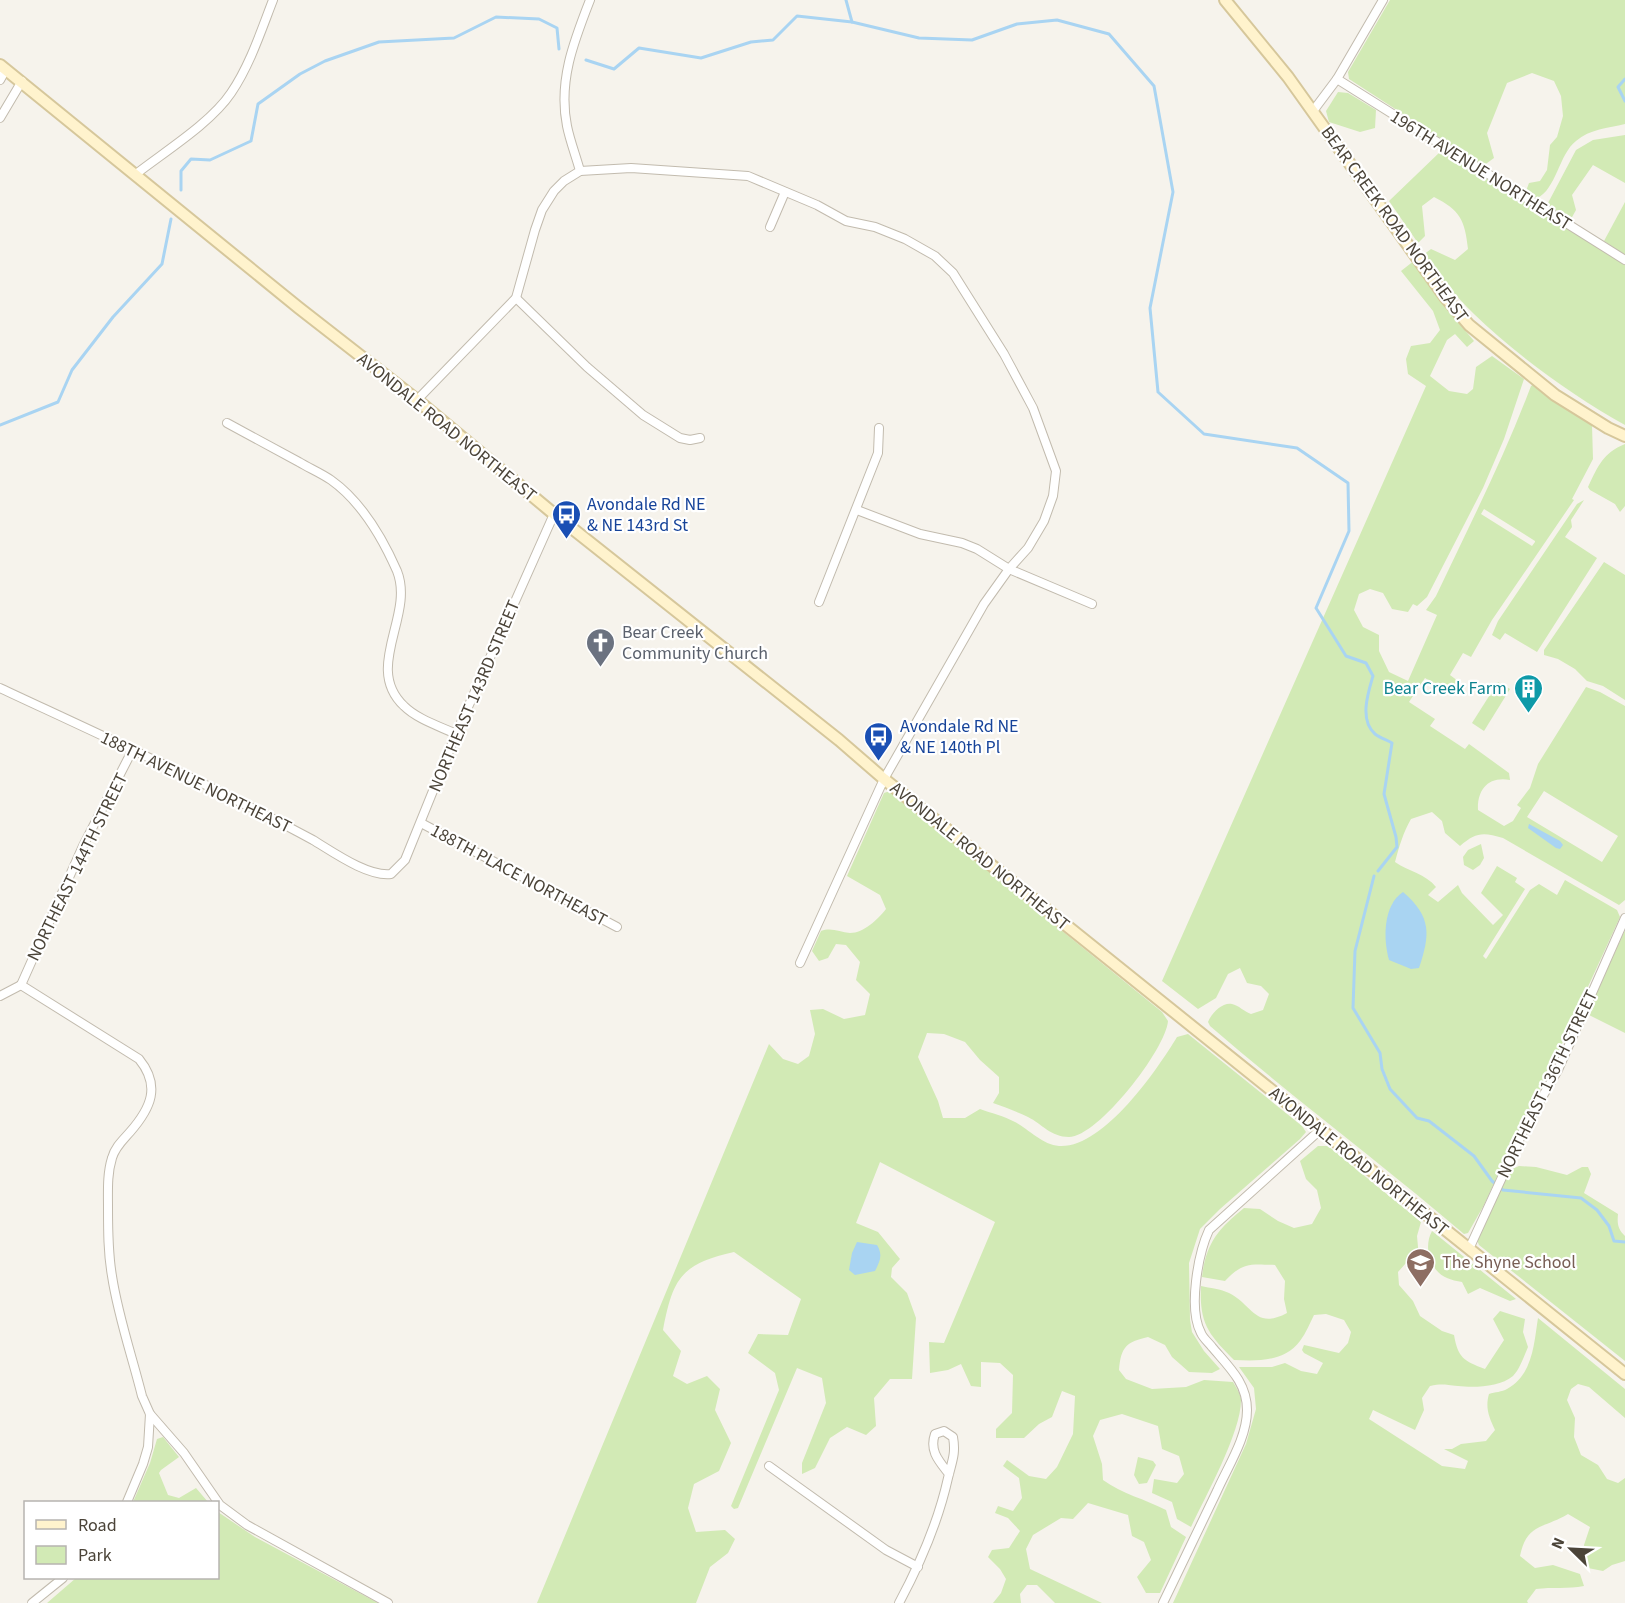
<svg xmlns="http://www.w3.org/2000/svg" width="1625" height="1603" font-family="'Source Sans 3',sans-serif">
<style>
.green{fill:#d2eab5;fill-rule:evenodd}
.water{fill:#a9d4f2}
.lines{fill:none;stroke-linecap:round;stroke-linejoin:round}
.stream{stroke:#a9d4f2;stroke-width:3}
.street-casing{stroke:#c2bbae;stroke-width:10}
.secondary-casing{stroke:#d6c79b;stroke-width:14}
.street{stroke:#fff;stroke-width:8}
.secondary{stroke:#fff3cd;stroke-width:10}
.labels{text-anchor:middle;stroke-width:4.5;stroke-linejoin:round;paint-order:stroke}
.street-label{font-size:18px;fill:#4b4439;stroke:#fff}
.transit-label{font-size:18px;fill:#164399;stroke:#fff;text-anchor:start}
.worship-label{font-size:18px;fill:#5b616d;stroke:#fff;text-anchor:start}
.culture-label{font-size:18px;fill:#0d838f;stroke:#fff;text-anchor:end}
.education-label{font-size:18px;fill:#785e54;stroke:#fff;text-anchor:start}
</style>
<rect width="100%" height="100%" fill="#f6f3ec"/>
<g class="green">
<path d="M 1390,0 L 1625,0 L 1625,124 C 1608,128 1590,129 1576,141 C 1559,154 1556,190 1537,198 L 1526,191 L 1529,183 L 1540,181 L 1547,170 L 1550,145 L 1557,137 L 1563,116 L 1561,96 L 1554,81 L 1532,73 L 1507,83 L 1487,133 L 1494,158 L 1483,166 L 1349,79 L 1348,72 Z"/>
<polygon points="1338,92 1348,93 1376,110 1375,128 1360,132 1329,122 1326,111"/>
<polygon points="1625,135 1625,183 1593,165 1572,195 1576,210 1571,219 1550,207 1548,203 1576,150 1593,140"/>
<path d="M 1441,151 L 1625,264 L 1625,425 C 1574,397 1515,354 1474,314 C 1455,296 1439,274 1423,255 L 1431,249 L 1455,260 L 1468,249 C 1465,220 1460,210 1434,197 L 1422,206 L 1425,236 L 1418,243 L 1389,201 Z"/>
<polygon points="1625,202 1625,255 1604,241"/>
<path d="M 1415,260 L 1442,303 L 1474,341 L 1467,347 L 1455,334 L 1447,340 L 1430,376 L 1449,391 L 1467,394 L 1473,389 L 1476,367 L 1492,356 L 1524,379 L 1504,439 L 1483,488 L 1427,597 L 1417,606 L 1413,604 L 1408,612 L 1392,609 L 1383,593 L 1370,589 L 1359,594 L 1354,610 L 1363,627 L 1379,635 L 1379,651 L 1389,672 L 1408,681 L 1437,615 L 1426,610 L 1436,596 C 1469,526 1504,458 1531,386 L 1534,384 L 1592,425 L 1593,459 L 1572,499 L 1574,500 L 1492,620 L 1471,657 L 1463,653 L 1450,675 L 1458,681 L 1450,694 L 1425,678 L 1409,702 L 1435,719 L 1430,726 L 1465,749 L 1469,744 L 1509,773 L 1510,780 C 1488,776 1477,790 1478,810 L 1504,826 L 1513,821 L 1521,808 L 1517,805 L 1530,788 L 1538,764 L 1586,687 L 1600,692 L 1625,706 L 1625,900 L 1619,905 L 1503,838 C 1483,832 1476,832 1460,846 L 1445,833 L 1442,821 L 1432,812 L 1411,819 C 1403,833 1399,847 1395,862 C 1408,871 1426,874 1436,887 L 1428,895 L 1438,902 L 1458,885 L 1462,893 L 1493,925 L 1503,915 L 1481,893 L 1497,866 L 1517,878 L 1515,882 L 1525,889 L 1483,956 L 1486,959 L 1530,890 L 1539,884 L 1557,895 L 1565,880 L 1617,910 L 1620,917 L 1548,1074 L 1526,1114 L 1484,1205 L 1468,1233 L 1464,1234 C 1381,1163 1293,1098 1210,1026 L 1208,1022 C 1211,1014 1222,1002 1232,1004 C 1238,1005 1245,1012 1251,1014 L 1263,1010 L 1269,994 L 1261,986 L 1247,983 L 1240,968 L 1228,974 L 1216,998 L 1198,1009 L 1162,981 L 1426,386 L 1408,374 L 1406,359 L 1411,346 L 1430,343 L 1440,330 L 1433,311 L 1401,271 ZM 1484,509 L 1535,541 L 1535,542 L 1532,546 L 1481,514 ZM 1544,791 L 1618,836 L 1602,862 L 1527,817 Z"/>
<path d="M 1625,444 L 1625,506 L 1620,512 L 1615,504 L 1590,490 L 1588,487 C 1598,466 1603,453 1625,444 Z"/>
<polygon points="1584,500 1571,520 1572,527 1565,537 1597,558 1537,652 1505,633 1500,640 1492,635 1498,621 1577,504"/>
<polygon points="1604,562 1625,575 1625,700 1603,686 1587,681 1575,669 1558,659 1544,655 1544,650"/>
<polygon points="1498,682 1510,689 1484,731 1472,723"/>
<path d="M 890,791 L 1162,1012 L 1168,1021 C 1166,1049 1098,1137 1069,1137 C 1051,1137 1042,1124 1028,1117 C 1017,1112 1005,1107 993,1103 L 999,1093 L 999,1077 L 980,1060 L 965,1042 L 944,1034 L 927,1033 L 918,1057 L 938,1101 L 943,1118 L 965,1118 L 980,1109 C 991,1113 1004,1116 1015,1122 C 1028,1129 1043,1145 1059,1146 C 1103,1149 1157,1070 1177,1037 L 1188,1034 L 1302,1126 L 1306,1132 L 1300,1139 L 1220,1209 L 1200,1229 L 1189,1263 L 1190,1320 L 1192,1332 L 1204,1351 L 1220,1369 L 1212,1373 L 1189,1372 L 1172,1357 L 1165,1345 L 1148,1337 C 1126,1342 1121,1347 1119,1370 L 1126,1379 L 1152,1389 L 1186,1387 L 1204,1380 L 1233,1382 C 1236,1387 1240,1393 1241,1399 C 1242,1431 1205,1497 1191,1527 L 1177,1519 L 1172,1502 L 1152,1493 L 1154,1479 L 1177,1483 L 1184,1474 L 1179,1456 L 1162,1449 L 1158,1426 L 1122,1414 L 1100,1420 L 1093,1436 L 1102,1464 L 1103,1480 C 1122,1494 1145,1499 1166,1510 L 1171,1527 L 1186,1537 L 1160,1593 L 1146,1593 L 1137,1577 L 1151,1560 L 1144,1542 L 1132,1536 L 1128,1515 L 1088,1503 L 1073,1519 L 1061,1518 L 1033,1535 L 1026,1549 L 1030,1569 L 1102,1603 L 1055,1603 L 1037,1585 L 1027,1585 L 1020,1594 L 1021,1603 L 993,1603 L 1001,1593 L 1006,1579 L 1000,1569 L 988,1557 L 992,1550 L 1009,1548 L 1020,1531 L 1008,1518 L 995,1513 L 998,1506 L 1013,1511 L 1022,1498 L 1019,1478 L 1003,1466 L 1007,1460 L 1029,1476 L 1046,1479 L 1057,1467 L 1073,1434 L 1075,1396 L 1062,1391 L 1052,1417 L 1039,1424 L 1024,1438 L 996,1438 L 996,1429 L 1012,1413 L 1013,1375 L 1000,1363 L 981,1362 L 981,1387 L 971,1386 L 961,1364 L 948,1370 L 930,1373 L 929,1342 L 944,1343 L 995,1222 L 880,1162 L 856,1223 L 878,1232 L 900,1259 L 892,1268 L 891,1277 L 907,1293 L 916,1318 L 912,1379 L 890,1379 L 874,1398 L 876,1426 L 866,1435 L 847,1427 L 830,1438 L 815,1468 L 802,1474 L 802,1463 L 826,1403 L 822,1378 L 797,1368 L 738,1508 L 734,1509 L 731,1506 L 779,1390 L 775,1373 L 748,1353 L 758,1334 L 788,1335 L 801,1299 L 734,1252 C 681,1264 673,1278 663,1330 L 681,1351 L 673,1376 L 687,1384 L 707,1376 L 720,1389 L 715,1410 L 731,1443 L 719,1471 L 694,1484 L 688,1508 L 696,1532 L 725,1530 L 735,1539 L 728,1553 L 710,1567 L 696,1603 L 537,1603 L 769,1044 L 783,1059 L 798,1064 L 809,1056 L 815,1034 L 810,1010 L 823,1009 L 844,1019 L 865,1015 L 870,994 L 856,980 L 860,962 L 846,945 L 836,944 L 828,958 L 819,961 L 812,951 L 821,931 C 831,927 840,932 850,933 C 864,933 878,919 886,909 L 880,895 L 847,876 L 884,793 Z"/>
<polygon points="1481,844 1484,858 1480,865 1473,870 1464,865 1463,857 1468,850"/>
<polygon points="1625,930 1625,1033 1587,1014"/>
<path d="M 1318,1146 L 1328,1146 L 1421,1222 L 1417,1236 L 1419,1258 L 1417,1264 L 1406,1263 L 1398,1272 L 1399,1285 L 1413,1301 L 1420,1316 L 1442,1331 L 1454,1335 C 1458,1358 1464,1361 1485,1369 L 1504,1340 L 1493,1319 L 1500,1311 L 1525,1319 L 1523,1332 L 1528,1347 C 1524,1356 1520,1369 1513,1376 C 1500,1387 1474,1388 1458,1386 C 1445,1385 1443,1383 1430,1386 L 1422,1398 L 1424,1410 L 1415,1430 L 1373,1410 L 1369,1419 L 1442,1466 L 1465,1469 L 1468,1461 L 1444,1449 L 1452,1449 L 1461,1444 L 1486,1441 L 1495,1430 C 1489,1417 1485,1408 1489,1394 C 1495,1392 1502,1392 1507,1389 C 1533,1375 1534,1343 1538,1318 L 1625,1389 L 1625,1418 L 1589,1387 L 1578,1384 L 1571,1389 L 1567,1400 L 1575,1418 L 1574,1437 L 1581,1455 L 1598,1465 L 1607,1479 L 1618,1483 L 1625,1478 L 1625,1561 L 1612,1565 L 1603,1571 L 1588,1568 L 1584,1545 L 1590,1527 L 1568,1514 C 1543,1529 1527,1523 1520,1556 L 1535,1568 L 1553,1565 L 1580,1574 L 1584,1586 C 1568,1589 1552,1587 1536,1589 L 1527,1601 L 1528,1603 L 1173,1603 L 1246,1444 L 1256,1409 L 1254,1388 L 1239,1367 L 1272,1367 L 1285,1363 L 1301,1371 L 1317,1374 L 1323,1363 L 1304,1353 L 1302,1350 L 1304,1345 L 1339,1353 L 1348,1343 L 1351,1332 L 1344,1320 L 1326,1314 L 1314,1315 C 1310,1323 1306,1333 1300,1341 C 1284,1362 1258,1361 1234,1360 C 1209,1335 1199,1324 1201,1286 C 1210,1288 1221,1289 1229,1293 C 1253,1305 1255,1330 1287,1313 L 1284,1299 L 1285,1281 L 1275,1265 C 1250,1264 1243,1262 1225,1281 L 1202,1277 C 1206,1243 1218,1229 1244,1208 L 1260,1209 L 1278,1221 L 1294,1228 L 1312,1224 L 1321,1208 L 1317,1190 L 1306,1179 L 1300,1161 Z"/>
<path d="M 1519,1166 L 1536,1167 L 1567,1175 L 1582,1167 L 1588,1167 L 1591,1174 L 1584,1193 L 1618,1214 C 1617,1224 1618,1229 1625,1236 L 1625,1361 L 1479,1245 L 1477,1240 L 1510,1170 Z"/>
<path d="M 1432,1231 L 1516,1299 L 1510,1301 L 1480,1288 L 1468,1294 L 1462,1282 C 1457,1281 1451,1280 1447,1278 C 1430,1271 1423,1247 1432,1231 Z"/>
<polygon points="163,1437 179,1457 161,1470 159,1473 168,1495 179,1498 196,1488 208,1502 133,1502 150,1463 157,1439"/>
<polygon points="1138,1457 1153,1461 1156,1465 1147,1483 1139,1484 1134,1475"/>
<polygon points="218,1512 255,1537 378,1603 47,1603 76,1578 218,1578"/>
</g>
<g class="water">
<polygon points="1529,824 1560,841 1563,845 1560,849 1556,848 1528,828"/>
<path d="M 1403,892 C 1432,917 1430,935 1419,968 L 1411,969 L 1389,960 C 1383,939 1383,905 1403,892 Z"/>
<path d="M 857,1242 L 877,1245 C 883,1255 880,1261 875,1271 L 855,1275 L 849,1270 L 852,1253 Z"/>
</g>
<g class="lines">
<g class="stream">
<path d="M 846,0 L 852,22 L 919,38 L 972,40 L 1017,24 L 1057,20 L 1109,34 L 1154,86 L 1173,192 L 1150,308 L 1158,392 L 1204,434 L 1297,448 L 1348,483 L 1349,531 L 1316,608 L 1346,656 L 1366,663 L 1373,676 C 1368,693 1359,720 1375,734 C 1380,738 1387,740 1392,743 L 1384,794 L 1396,837 L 1397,847 L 1378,871"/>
<polyline points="586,60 614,69 639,48 701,58 751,42 773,40 797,16 852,22"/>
<polyline points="1625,79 1618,87 1625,101"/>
<polyline points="181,190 181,171 191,159 210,160 251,141 258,104 300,74 325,61 379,42 454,38 496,17 539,19 557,28 559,49"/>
<polyline points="0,425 58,402 72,370 113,317 162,264 171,219"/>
<polyline points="1374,876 1355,951 1353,1008 1380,1053 1382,1069 1390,1089 1417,1118 1429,1121 1474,1156 1492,1181 1503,1190 1581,1198 1597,1210 1609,1226 1614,1241 1625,1242"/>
</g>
<defs>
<g id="street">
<polyline points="1337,79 1625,260"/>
<polyline points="0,80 6,69"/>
<polyline points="1313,111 1337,79 1383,0"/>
<polyline points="0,118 22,81"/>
<polyline points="580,171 631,168 748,176 817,205 846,221 875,227 905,239 935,256 953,273 1004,354 1033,408 1056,471 1053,496 1044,521 1028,548 1009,569 984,604 884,779 800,963"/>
<path d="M 136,174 C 164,152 211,123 231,93 C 250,65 261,31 273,0"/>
<polyline points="770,227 785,192"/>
<polyline points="516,298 587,367 643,415 680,438 690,440 700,438"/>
<path d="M 417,400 L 516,298 L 535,230 L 542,210 L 554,191 L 564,181 L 580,171 C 576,156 570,141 567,126 C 558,81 574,41 590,0"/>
<path d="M 227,423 C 251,436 275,449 299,462 C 309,468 321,473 331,480 C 362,502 382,537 397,571 C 415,616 363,667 404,706 C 417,719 439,726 456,734"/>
<polyline points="857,510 920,534 962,543 977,549 1009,569 1092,604"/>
<polyline points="819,602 878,453 879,428"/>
<path d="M 0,688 C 105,737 211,785 313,840 C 333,852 368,877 391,874 L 405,860 L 456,734 L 554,514"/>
<polyline points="421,823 617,927"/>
<path d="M 21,985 L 139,1059 C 161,1086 151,1108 130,1132 C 123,1140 115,1147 112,1158 C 107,1174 108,1191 108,1208 C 108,1231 108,1253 112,1276 C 118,1316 132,1356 142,1396 L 150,1414 L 148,1447 L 143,1464 L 127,1502"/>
<polyline points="21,985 83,846 133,749"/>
<polyline points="0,996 21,985"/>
<polyline points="1469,1249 1527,1123 1558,1070 1625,918"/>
<polyline points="150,1414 184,1453 220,1505 247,1525 388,1603"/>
<polyline points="769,1466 886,1550 918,1567"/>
<polyline points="32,1603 63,1578"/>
<path d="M 899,1603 C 921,1562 938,1523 948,1478 C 952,1461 956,1454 953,1437 L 944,1431 L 935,1434 C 929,1451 939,1461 949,1474"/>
<path d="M 1163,1603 C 1181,1566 1199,1528 1217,1491 C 1228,1466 1247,1438 1247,1410 C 1247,1383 1229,1367 1212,1347 C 1209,1343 1203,1338 1201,1333 C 1188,1309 1198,1254 1209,1230 L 1320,1130"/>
</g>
<g id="secondary">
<polyline points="1225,0 1288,77 1445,297 1469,325 1555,395 1608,428 1625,436"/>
<polyline points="0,65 299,308 417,400 554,514 839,740 884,779 1625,1374"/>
</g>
</defs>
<use href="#street" class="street-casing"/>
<use href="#secondary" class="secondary-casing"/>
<use href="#street" class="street"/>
<use href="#secondary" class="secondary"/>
</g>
<defs>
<symbol id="bus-pin" viewBox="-11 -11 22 30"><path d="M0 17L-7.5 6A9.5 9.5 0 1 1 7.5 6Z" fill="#1a4fb4" stroke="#fff"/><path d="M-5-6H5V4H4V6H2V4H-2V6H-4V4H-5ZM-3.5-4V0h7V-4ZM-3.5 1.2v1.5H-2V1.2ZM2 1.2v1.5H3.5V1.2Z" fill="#fff"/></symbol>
<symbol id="church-pin" viewBox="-11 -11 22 30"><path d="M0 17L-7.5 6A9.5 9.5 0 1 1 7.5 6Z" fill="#6b7280" stroke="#fff"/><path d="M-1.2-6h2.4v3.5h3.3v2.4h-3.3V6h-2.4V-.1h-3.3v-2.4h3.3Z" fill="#fff"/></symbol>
<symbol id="building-pin" viewBox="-11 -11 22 30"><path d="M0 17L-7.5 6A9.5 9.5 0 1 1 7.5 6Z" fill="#0f9aa8" stroke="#fff"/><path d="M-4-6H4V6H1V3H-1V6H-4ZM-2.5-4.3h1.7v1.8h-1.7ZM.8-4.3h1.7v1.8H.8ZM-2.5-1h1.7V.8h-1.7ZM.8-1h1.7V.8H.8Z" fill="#fff"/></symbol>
<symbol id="school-pin" viewBox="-11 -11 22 30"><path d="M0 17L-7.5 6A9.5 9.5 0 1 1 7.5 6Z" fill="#8d6e63" stroke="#fff"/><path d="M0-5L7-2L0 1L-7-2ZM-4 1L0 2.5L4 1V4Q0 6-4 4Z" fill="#fff"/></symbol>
</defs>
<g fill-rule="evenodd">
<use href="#bus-pin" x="550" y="498" width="33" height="45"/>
<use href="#church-pin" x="584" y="626" width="33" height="45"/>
<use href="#building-pin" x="1512" y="672" width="33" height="45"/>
<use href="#bus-pin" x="862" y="720" width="33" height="45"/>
<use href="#school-pin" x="1404" y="1246" width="33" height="45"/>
</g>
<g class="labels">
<g class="street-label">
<text transform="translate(1481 170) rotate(32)" y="6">196TH AVENUE NORTHEAST</text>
<text transform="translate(1395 224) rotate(54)" y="6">BEAR CREEK ROAD NORTHEAST</text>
<text transform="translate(447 427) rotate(39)" y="6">AVONDALE ROAD NORTHEAST</text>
<text transform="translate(474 696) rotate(-67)" y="6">NORTHEAST 143RD STREET</text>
<text transform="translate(196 782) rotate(26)" y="6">188TH AVENUE NORTHEAST</text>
<text transform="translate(980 856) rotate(39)" y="6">AVONDALE ROAD NORTHEAST</text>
<text transform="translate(77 867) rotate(-64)" y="6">NORTHEAST 144TH STREET</text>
<text transform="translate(519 875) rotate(28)" y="6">188TH PLACE NORTHEAST</text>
<text transform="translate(1547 1084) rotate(-64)" y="6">NORTHEAST 136TH STREET</text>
<text transform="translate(1359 1161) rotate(39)" y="6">AVONDALE ROAD NORTHEAST</text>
</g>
<g class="transit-label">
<text x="587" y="510">Avondale Rd NE<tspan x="587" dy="21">&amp; NE 143rd St</tspan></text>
<text x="900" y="732">Avondale Rd NE<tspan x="900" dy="21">&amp; NE 140th Pl</tspan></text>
</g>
<g class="worship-label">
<text x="622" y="638">Bear Creek<tspan x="622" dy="21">Community Church</tspan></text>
</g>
<g class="culture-label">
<text x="1507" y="694">Bear Creek Farm</text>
</g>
<g class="education-label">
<text x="1442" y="1268">The Shyne School</text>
</g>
</g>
<rect x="24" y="1501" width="195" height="78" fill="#ffffff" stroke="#b7b4b0" stroke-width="1.5"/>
<rect x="36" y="1520" width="30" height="9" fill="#fff3cd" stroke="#b7b4b0" stroke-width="1.5"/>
<text x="78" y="1531" font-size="18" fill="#4b4439">Road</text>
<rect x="36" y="1546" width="30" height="18" fill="#d2eab5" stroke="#b7b4b0" stroke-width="1.5"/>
<text x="78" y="1561" font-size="18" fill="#4b4439">Park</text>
<g transform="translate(1571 1549) rotate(294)" stroke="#ffffff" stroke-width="4.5" paint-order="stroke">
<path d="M0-4.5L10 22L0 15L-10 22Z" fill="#4b4439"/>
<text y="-9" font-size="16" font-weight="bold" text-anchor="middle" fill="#4b4439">N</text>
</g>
</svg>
